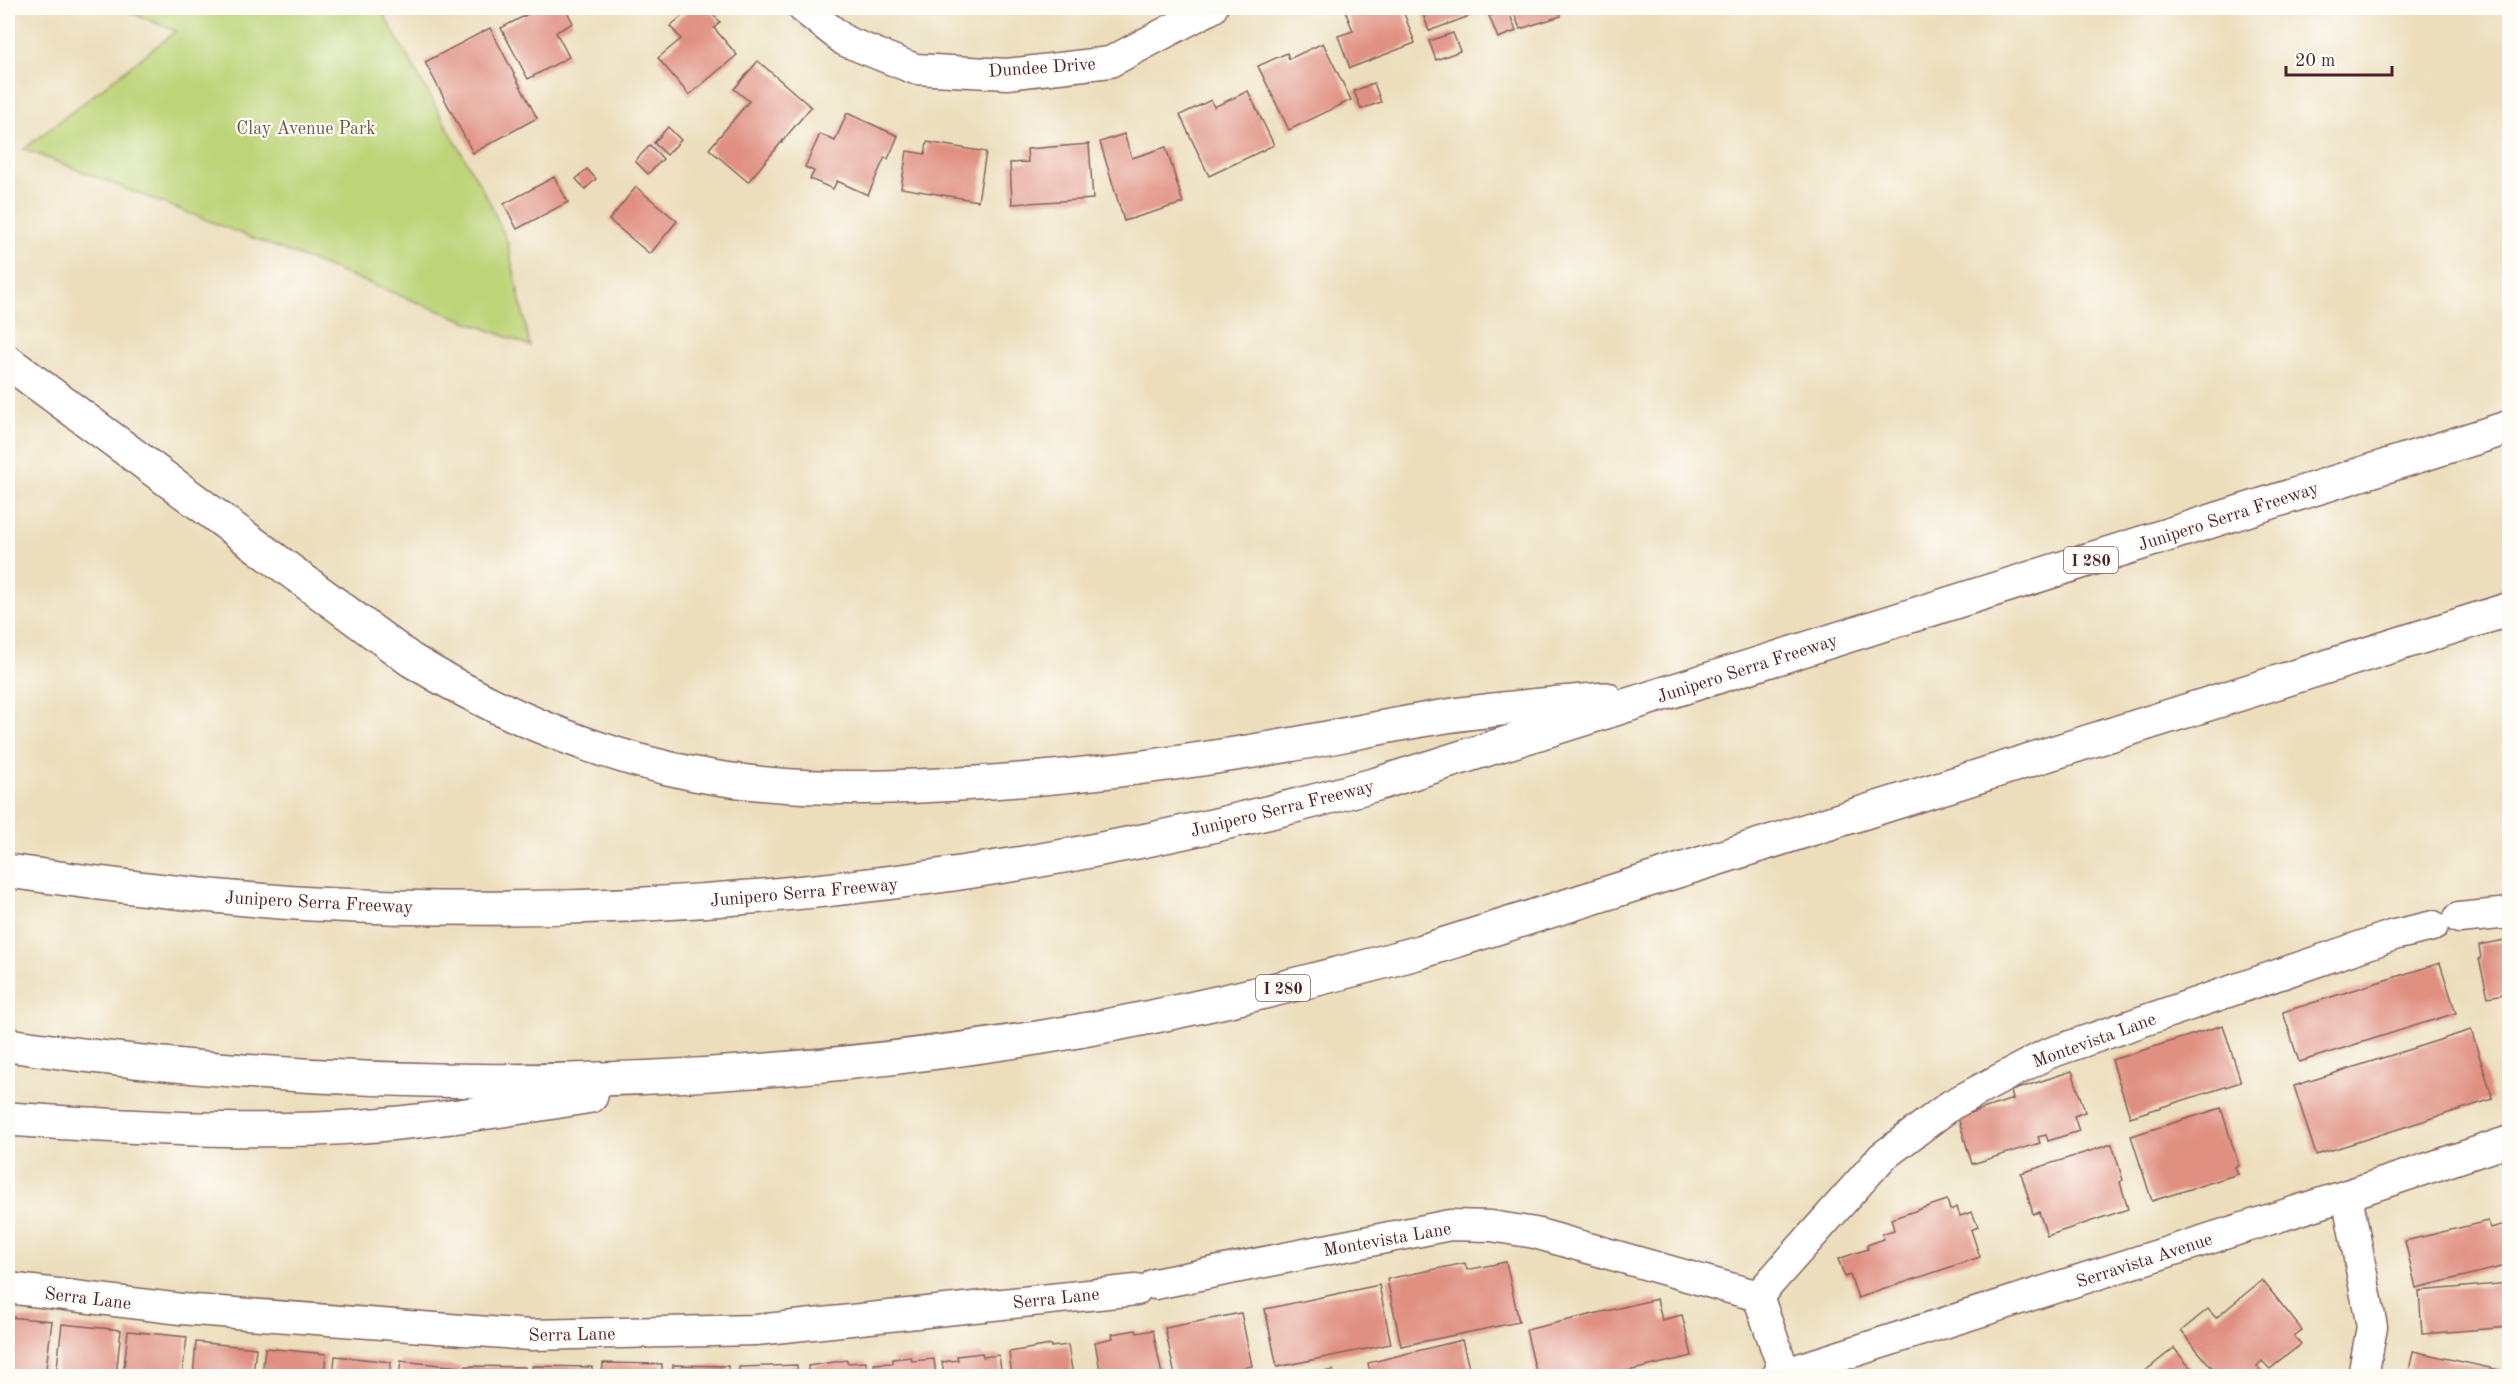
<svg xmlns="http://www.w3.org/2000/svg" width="2517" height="1384" font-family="'Old Standard TT',serif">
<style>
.green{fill:#bdd478;stroke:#847a52;stroke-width:1.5}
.building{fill:#e09081}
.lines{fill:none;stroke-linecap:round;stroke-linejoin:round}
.street-casing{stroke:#83625e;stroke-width:33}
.highway-casing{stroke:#83625e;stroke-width:36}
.street{stroke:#fff;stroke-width:30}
.highway{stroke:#fff;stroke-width:33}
.labels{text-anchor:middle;stroke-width:4.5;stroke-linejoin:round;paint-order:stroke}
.shield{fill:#fdfcf7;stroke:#806168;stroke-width:1.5}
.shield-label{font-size:16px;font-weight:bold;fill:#4a1f2b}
.street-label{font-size:18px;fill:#4a1f2b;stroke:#fdfcf7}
.park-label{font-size:18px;fill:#6c5542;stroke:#fdfcf7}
</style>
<rect width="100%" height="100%" fill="#fdfcf7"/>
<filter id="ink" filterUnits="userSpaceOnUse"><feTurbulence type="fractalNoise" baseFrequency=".0167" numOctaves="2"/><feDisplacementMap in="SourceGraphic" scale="12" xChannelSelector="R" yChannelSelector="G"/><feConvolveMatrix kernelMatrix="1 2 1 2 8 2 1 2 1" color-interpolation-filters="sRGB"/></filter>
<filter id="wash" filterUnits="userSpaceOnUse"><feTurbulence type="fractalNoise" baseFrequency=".008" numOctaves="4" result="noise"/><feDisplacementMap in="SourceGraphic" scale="24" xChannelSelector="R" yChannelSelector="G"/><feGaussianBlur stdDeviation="1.35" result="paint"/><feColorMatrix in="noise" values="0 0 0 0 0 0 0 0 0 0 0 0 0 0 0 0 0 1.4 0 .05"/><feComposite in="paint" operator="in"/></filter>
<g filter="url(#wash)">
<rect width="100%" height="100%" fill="#ecdebc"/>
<polygon class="green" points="119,8 380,8 490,203 507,241 530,346 24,149 176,31"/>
<g id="blocks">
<g class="building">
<polygon points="534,8 565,8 573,23 556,32 569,57 528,79 501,28 536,10"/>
<polygon points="692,8 708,8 720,22 714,28 737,55 689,95 658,58 681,39 670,26"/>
<polygon points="1344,8 1402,8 1415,43 1350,68 1338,36 1353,31"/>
<polygon points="1421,8 1491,8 1429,31"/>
<polygon points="1512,8 1558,8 1561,16 1520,29"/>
<polygon points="1508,9 1516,31 1498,38 1489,16"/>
<polygon points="490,28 537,118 473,153 425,62"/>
<polygon points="1453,33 1460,51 1436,60 1429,41"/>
<polygon points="1323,43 1351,100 1289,130 1258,66 1287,53 1289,59"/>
<polygon points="758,61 811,107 748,182 709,149 749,101 734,89"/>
<polygon points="1374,83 1381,102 1361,109 1354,91"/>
<polygon points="1248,91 1274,145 1209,176 1180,115 1211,100 1214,107"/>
<polygon points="847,113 898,136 888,159 885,157 868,195 837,181 833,189 810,179 814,171 805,167 820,134 835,141"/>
<polygon points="668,127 681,140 667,155 654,143"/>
<polygon points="1124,134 1132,158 1166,147 1183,203 1124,221 1100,142"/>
<polygon points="927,142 986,152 978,201 901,188 907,151 925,154"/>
<polygon points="1089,144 1093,199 1012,204 1010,163 1028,162 1027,149"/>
<polygon points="650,145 663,159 648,174 635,161"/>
<polygon points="587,169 596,179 585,189 576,179"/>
<polygon points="554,177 568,202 517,229 504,204"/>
<polygon points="636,187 677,221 650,254 609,220"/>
<polygon points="2510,939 2510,993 2488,997 2479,959 2481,959 2479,945"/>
<polygon points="2440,963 2456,1013 2299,1062 2283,1012"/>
<polygon points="2223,1025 2241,1082 2130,1117 2112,1060"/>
<polygon points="2471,1030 2493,1099 2316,1155 2294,1086"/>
<polygon points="2072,1071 2085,1112 2074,1116 2079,1131 2048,1141 2046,1135 2038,1137 2040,1143 1972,1164 1958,1117 2013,1099 2011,1091"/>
<polygon points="2221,1108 2239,1166 2235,1167 2238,1174 2152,1201 2131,1136"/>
<polygon points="2112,1144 2123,1180 2120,1182 2128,1209 2047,1236 2039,1212 2033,1214 2021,1173"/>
<polygon points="1947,1200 1950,1210 1957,1207 1960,1216 1972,1212 1978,1227 1971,1230 1980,1257 1858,1298 1850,1275 1845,1277 1838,1259 1868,1249 1867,1245 1884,1239 1882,1234 1894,1230 1891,1219"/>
<polygon points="2488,1221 2490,1228 2510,1223 2510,1265 2416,1288 2405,1241"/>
<polygon points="1506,1262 1519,1322 1401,1346 1387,1279 1465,1263 1467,1270"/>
<polygon points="2262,1280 2302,1330 2294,1336 2301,1344 2270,1369 2262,1361 2257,1366 2265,1376 2219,1376 2181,1331 2208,1309 2216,1318"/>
<polygon points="2509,1283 2510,1327 2422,1334 2419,1291"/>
<polygon points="1379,1285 1391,1344 1277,1367 1265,1309"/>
<polygon points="1657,1299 1662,1320 1682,1315 1692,1356 1607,1376 1537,1376 1526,1330"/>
<polygon points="1241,1313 1252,1366 1200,1376 1175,1376 1165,1328"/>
<polygon points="8,1317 52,1321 45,1376 20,1376 20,1373 14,1372 14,1376 8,1375"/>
<polygon points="62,1324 121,1330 116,1376 56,1376"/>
<polygon points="1136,1330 1137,1333 1153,1330 1162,1375 1101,1376 1095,1342 1113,1338 1112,1334"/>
<polygon points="128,1331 187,1337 182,1376 123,1376"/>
<polygon points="1462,1340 1471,1376 1371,1376 1368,1363"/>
<polygon points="196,1342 256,1348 253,1376 193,1376"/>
<polygon points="1051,1345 1051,1347 1068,1345 1073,1376 1012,1376 1009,1352"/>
<polygon points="265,1348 326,1354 324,1376 262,1376"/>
<polygon points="2174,1348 2197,1376 2139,1376"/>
<polygon points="2413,1351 2508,1372 2507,1376 2408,1376"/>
<polygon points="982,1353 983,1357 999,1355 1002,1376 944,1376 942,1362 958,1360 957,1356"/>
<polygon points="335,1356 391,1362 389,1376 333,1376"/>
<polygon points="911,1357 912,1361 934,1359 936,1376 875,1376 874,1364 893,1363 893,1359"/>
<polygon points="847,1360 847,1363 866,1362 867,1376 808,1376 808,1366"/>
<polygon points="401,1361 460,1367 459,1376 399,1376"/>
<polygon points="603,1363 662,1364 662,1376 602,1376"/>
<polygon points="673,1365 728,1366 728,1376 673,1376"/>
<polygon points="797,1365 797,1376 739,1376 739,1367"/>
<polygon points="466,1366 525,1367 525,1376 466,1376"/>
<polygon points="532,1366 592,1367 592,1376 532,1376"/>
<polygon points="1333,1370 1335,1376 1306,1376 1306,1375"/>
</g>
</g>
</g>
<g filter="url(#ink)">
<use href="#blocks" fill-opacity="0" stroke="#83625e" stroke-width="1.5"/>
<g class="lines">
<defs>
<g id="street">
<polyline points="803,8 845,41 915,69 1007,74 1110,62 1212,8"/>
<polyline points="2459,918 2510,913"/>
<polyline points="2347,1195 2372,1327 2363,1376"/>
<polyline points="1155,1284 1450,1225 1491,1226 1535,1233 1758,1296 1882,1157 1951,1105 2047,1054 2394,935 2433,926"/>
<polyline points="8,1288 181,1309 530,1335 756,1330 1136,1290"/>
<polyline points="1758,1296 1785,1374"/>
<polyline points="1777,1376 2347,1195 2510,1141"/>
</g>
<g id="highway">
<path d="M 8,362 L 411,660 C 500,714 593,754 695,774 C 782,791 871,789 959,784 C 1070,778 1180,764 1289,745 C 1342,736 1394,724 1447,716 C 1499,708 1553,704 1606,699"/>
<path d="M 8,871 C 108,885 210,898 312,904 C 674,922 1028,882 1377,784 L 2510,427"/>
<path d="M 8,1045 C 351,1095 700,1092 1043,1037 C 1170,1016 1296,986 1420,952 L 2510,609"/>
<path d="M 8,1119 C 110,1126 213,1132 316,1129 C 409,1125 500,1111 591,1096"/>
</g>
</defs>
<use href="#street" class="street-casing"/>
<use href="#highway" class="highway-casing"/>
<use href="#street" class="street"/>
<use href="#highway" class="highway"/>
</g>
</g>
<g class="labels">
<g class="shield">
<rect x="2064" y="547" width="54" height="26" rx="4.5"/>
<rect x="1256" y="975" width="54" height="26" rx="4.5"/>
</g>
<g class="shield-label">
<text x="2091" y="566">I 280</text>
<text x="1283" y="994">I 280</text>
</g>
<g class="street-label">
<text transform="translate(1042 67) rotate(-4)" y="6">Dundee Drive</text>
<text transform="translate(2228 516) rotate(-18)" y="6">Junipero Serra Freeway</text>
<text transform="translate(1747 668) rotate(-18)" y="6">Junipero Serra Freeway</text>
<text transform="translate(1282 808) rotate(-14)" y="6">Junipero Serra Freeway</text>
<text transform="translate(804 892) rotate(-5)" y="6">Junipero Serra Freeway</text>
<text transform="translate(319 902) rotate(3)" y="6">Junipero Serra Freeway</text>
<text transform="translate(2094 1040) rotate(-20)" y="6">Montevista Lane</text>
<text transform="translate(1387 1239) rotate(-10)" y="6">Montevista Lane</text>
<text transform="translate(2144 1260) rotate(-18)" y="6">Serravista Avenue</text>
<text transform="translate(88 1298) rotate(7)" y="6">Serra Lane</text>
<text transform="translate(1056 1298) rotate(-6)" y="6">Serra Lane</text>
<text transform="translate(572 1334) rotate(-1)" y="6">Serra Lane</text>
</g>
<g class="park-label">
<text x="306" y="134">Clay Avenue Park</text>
</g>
</g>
<rect width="2517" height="1384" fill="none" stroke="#fdfcf7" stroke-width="30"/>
<path d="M2286 66v9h106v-9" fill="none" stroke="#4a1f2b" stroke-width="3"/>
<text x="2295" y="66" font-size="18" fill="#4a1f2b" stroke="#fdfcf7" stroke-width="4.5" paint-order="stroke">20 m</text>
</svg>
